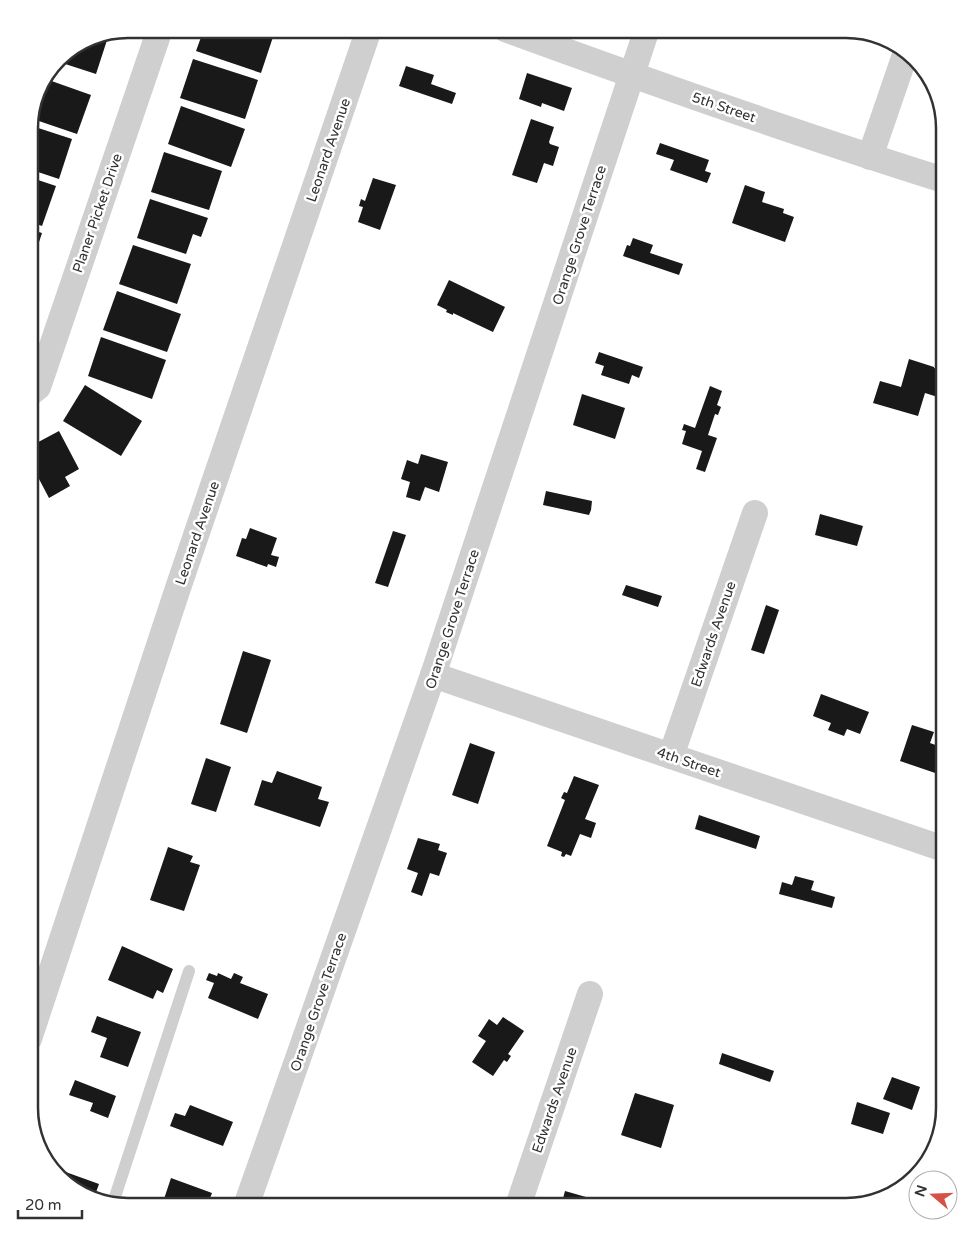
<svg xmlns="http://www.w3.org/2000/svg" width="973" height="1235" font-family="'Varela Round',sans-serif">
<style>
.building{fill:#191919}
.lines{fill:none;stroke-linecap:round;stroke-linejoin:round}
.lane{stroke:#cfcfcf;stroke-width:12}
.street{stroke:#cfcfcf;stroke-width:26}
.labels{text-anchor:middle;stroke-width:5;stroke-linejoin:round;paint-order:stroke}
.street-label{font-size:14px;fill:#323232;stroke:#fff}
.rim{fill:none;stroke:#323232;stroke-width:2.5}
</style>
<rect width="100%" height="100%" fill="#fff"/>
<g class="building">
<polygon points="204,29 258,29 274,34 261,73 196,51"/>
<polygon points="105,33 109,34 96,74 56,61 62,53 90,36"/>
<polygon points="193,59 258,80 245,119 180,98"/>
<polygon points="406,66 434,75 431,84 456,93 452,104 399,86"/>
<polygon points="527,73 572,88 564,111 542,103 541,107 519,99"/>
<polygon points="43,78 91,95 77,134 30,118 39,83"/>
<polygon points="181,106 245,129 231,167 168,144"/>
<polygon points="531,119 554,127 549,142 550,144 559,147 553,166 544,163 537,183 512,175"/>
<polygon points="29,125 72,139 59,179 29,169"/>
<polygon points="660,143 709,160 705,171 711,173 707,183 670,170 674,160 656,154"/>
<polygon points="164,152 222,171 209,210 151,192"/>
<polygon points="29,177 56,186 42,226 29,221"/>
<polygon points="373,178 396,185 380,230 358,222 363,207 359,206 361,199 365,201"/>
<polygon points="745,185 765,192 762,202 784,209 783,213 794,217 785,242 732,223"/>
<polygon points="150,199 208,218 201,237 193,234 186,254 137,238"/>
<polygon points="29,229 42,233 29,273"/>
<polygon points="633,238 653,245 650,253 683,264 679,275 623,256 627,245 630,246"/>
<polygon points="133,245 191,264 177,304 119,284"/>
<polygon points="449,280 505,307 493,332 453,313 453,315 446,312 447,310 437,305"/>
<polygon points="117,291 181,314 167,352 103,330"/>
<polygon points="101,337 166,360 152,399 88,376"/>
<polygon points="599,352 643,367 639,378 632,375 629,384 601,375 604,366 595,363"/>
<polygon points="909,359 934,367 934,368 944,371 944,399 925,393 918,416 873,403 880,381 901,387"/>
<polygon points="85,385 142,421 121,456 63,421"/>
<polygon points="710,386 722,391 717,405 721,407 718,415 715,414 708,435 717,438 705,472 696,469 702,451 682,444 686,431 682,430 684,424 695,428"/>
<polygon points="582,394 625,408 615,439 573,425"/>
<polygon points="59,431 79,469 65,477 70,486 49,498 29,460 29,447"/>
<polygon points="421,454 448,462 439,492 425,487 420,501 406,497 410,482 401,479 407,460 418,464"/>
<polygon points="546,491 592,501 591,510 589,515 543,505"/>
<polygon points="820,514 863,526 857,546 815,535"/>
<polygon points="250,528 277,538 271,555 279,557 276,567 268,564 267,567 236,556 242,538 246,539"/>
<polygon points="393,531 406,535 388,587 375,583"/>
<polygon points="626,585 662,596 658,607 622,595"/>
<polygon points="766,605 779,610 764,654 751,650"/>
<polygon points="243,651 271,660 247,733 220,724"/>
<polygon points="821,694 869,712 860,734 847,729 844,736 828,730 831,723 813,716"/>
<polygon points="912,725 934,732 930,743 944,748 944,776 900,761"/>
<polygon points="470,743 495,752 478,804 452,795"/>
<polygon points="206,758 231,767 216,812 191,804"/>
<polygon points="277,771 322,787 318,799 329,802 320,827 254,805 262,780 272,783"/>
<polygon points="574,776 599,785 585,819 596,823 591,838 580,834 571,856 566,854 564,857 561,856 562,852 547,846 565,800 561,798 564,792 567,793"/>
<polygon points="699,815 760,836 756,849 695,829"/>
<polygon points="418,838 440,844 438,850 447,853 439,876 430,873 422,896 411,892 418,873 407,869"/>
<polygon points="168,847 193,856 190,862 200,865 184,911 150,900"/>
<polygon points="795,876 814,881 811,890 835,897 832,908 779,894 782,882 792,885"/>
<polygon points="122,946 173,969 163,993 157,990 153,999 108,980"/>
<polygon points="209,973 217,976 218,973 231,979 234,973 243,977 240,983 268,994 258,1019 208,998 214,983 206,980"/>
<polygon points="97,1016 141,1032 128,1067 100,1057 107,1038 91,1032"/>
<polygon points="503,1017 524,1031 508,1054 511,1056 507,1062 504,1060 493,1076 472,1062 486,1041 478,1036 489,1019 497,1025"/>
<polygon points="722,1053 774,1071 770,1082 719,1064"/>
<polygon points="892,1077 920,1087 912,1110 883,1099"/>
<polygon points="75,1080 116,1096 108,1118 90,1111 93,1103 69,1095"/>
<polygon points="635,1093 674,1105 661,1148 621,1135"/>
<polygon points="857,1102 890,1113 883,1134 851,1124"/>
<polygon points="190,1105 233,1122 223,1146 170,1126 175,1113 185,1116"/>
<polygon points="49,1166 99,1184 94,1198 76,1191"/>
<polygon points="171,1178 212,1193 207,1206 174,1206 163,1202"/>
<polygon points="565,1191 600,1201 598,1206 561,1206"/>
</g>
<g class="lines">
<polyline class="lane" points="113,1203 189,971"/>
<g class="street">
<path d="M 505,29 C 650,82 797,134 944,180"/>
<polyline points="870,157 906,52"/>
<polyline points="29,394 38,387 160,29"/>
<polyline points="433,675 944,849"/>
<polyline points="671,756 755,513"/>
<polyline points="29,1039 178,588 369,29"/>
<polyline points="246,1206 433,675 647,29"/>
<polyline points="518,1206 590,994"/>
</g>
</g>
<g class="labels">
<g class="street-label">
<text transform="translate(724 107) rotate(19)" y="5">5th Street</text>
<text transform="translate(328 150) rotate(-71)" y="5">Leonard Avenue</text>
<text transform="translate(97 213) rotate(-71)" y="5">Planer Picket Drive</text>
<text transform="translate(579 235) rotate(-72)" y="5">Orange Grove Terrace</text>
<text transform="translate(197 533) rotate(-71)" y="5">Leonard Avenue</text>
<text transform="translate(452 619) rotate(-72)" y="5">Orange Grove Terrace</text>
<text transform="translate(713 634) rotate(-71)" y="5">Edwards Avenue</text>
<text transform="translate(689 762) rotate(19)" y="5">4th Street</text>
<text transform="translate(318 1002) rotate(-71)" y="5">Orange Grove Terrace</text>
<text transform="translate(554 1100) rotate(-71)" y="5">Edwards Avenue</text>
</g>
</g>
<path d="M0 0H973V1235H0ZM128 38H846A90 90 0 0 1 936 128V1108A90 90 0 0 1 846 1198H128A90 90 0 0 1 38 1108V128A90 90 0 0 1 128 38Z" fill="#fff" fill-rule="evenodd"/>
<path class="rim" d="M128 38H846A90 90 0 0 1 936 128V1108A90 90 0 0 1 846 1198H128A90 90 0 0 1 38 1108V128A90 90 0 0 1 128 38Z"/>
<g transform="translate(933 1195) rotate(289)"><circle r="24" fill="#ffffff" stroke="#adadad"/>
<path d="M0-4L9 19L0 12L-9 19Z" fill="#d65247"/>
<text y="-8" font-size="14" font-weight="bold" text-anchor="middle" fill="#323232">N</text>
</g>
<path d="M18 1210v8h64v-8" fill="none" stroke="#323232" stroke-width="2.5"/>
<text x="25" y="1210" font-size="15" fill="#323232" stroke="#ffffff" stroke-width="4" paint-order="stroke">20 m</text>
</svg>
